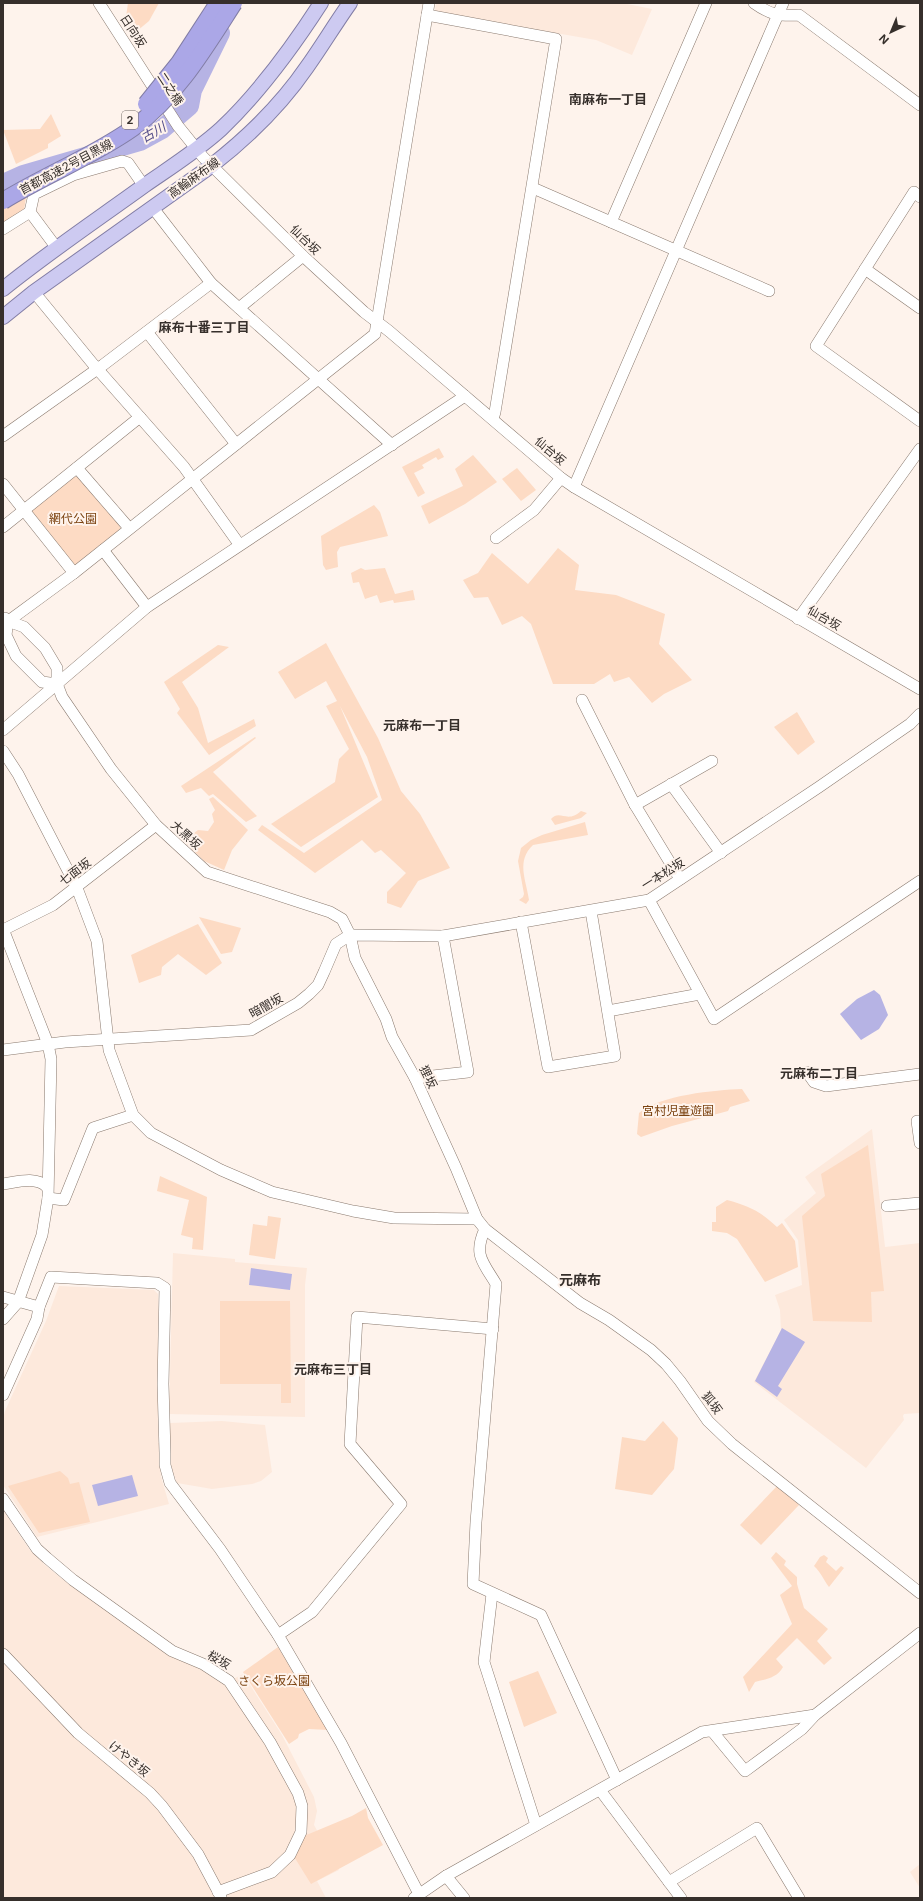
<svg xmlns="http://www.w3.org/2000/svg" width="923" height="1901" font-family="Inter,'Noto Sans JP',sans-serif">
<style>
.built{fill:#fde9dc}
.green{fill:#fddbc4}
.water{fill:#b6b3e4}
.lines{fill:none;stroke-linecap:round;stroke-linejoin:round}
.river{stroke:#b6b3e4;stroke-width:20}
.minor-casing{stroke:#8a7a6f;stroke-width:12}
.major-casing{stroke:#827da5;stroke-width:16}
.minor{stroke:#fff;stroke-width:11}
.major{stroke:#cdcaf1;stroke-width:14}
.highway-bridge-casing{stroke:#827da5;stroke-width:18;stroke-linecap:butt}
.highway-bridge{stroke:#aba7e7;stroke-width:16}
.labels{text-anchor:middle;stroke-width:4;stroke-linejoin:round;paint-order:stroke}
.shield{fill:#fef3ec;stroke:#726a65;stroke-width:1}
.shield-label{font-size:11px;font-weight:bold;fill:#362f2b}
.street-label{font-size:12px;fill:#362f2b;stroke:#fef3ec}
.park-label{font-size:12px;fill:#7b4311;stroke:#fef3ec}
.neighbourhood-label{font-size:13px;font-weight:bold;fill:#362f2b;stroke:#fef3ec}
.water-label{font-size:13px;font-style:italic;fill:#524c89;stroke:#fef3ec}
.quarter-label{font-size:14px;font-weight:bold;fill:#362f2b;stroke:#fef3ec}
</style>
<rect width="100%" height="100%" fill="#fef3ec"/>
<g class="built">
<polygon points="436,3 622,3 652,9 632,55 596,40 435,12"/>
<polygon points="872,1129 885,1247 920,1243 920,1413 904,1414 903,1416 904,1420 866,1468 754,1382 781,1330 780,1310 775,1295 802,1285 798,1240 784,1220 816,1193 805,1177"/>
<polygon points="173,1253 235,1259 235,1262 307,1268 305,1285 305,1417 169,1414"/>
<polygon points="59,1286 154,1290 158,1294 158,1443 170,1441 170,1423 222,1421 265,1425 272,1472 261,1481 252,1484 212,1489 177,1483 170,1464 170,1448 159,1450 161,1477 169,1504 37,1537 3,1485 3,1419 5,1411 46,1321"/>
<polygon points="3,1510 29,1549 45,1565 62,1579 168,1654 201,1669 223,1684 243,1674 282,1735 314,1797 317,1811 314,1825 339,1870 317,1881 326,1898 3,1898"/>
<polygon points="920,1864 920,1888 910,1872"/>
</g>
<g class="green">
<polygon points="128,3 159,3 149,21 137,31 128,27 126,17"/>
<polygon points="51,114 61,136 48,144 48,148 16,164 3,130 40,129"/>
<polygon points="26,197 24,210 3,224 3,209"/>
<polygon points="439,448 444,457 438,460 436,457 422,465 424,468 414,473 425,493 418,497 402,467"/>
<polygon points="473,455 497,482 465,504 429,524 421,506 463,486 455,469"/>
<polygon points="517,468 536,490 521,501 502,479"/>
<polygon points="71,477 79,477 119,524 121,530 77,566 70,565 29,509"/>
<polygon points="374,505 380,512 388,536 340,547 337,552 338,567 326,570 323,565 321,536"/>
<polygon points="558,548 579,565 575,590 616,595 665,614 659,644 692,680 664,694 652,703 629,677 614,682 610,674 594,684 553,684 531,624 522,616 502,625 488,597 474,598 463,580 478,573 492,553 528,584"/>
<polygon points="361,568 365,570 385,568 395,594 413,590 415,600 394,603 393,600 380,603 377,595 365,599 359,582 353,583 351,573"/>
<polygon points="326,643 378,738 401,791 420,814 450,868 418,881 401,908 387,903 387,892 406,873 381,850 375,853 362,840 315,873 258,830 262,825 304,853 382,800 367,757 340,706 378,797 301,847 271,824 335,782 339,759 349,749 326,706 337,701 326,681 295,699 278,672"/>
<polygon points="218,645 229,647 182,682 198,708 208,743 254,719 256,726 209,755 177,713 180,709 164,682"/>
<polygon points="797,712 815,742 798,755 774,727"/>
<polygon points="255,737 256,738 213,772 257,816 246,822 213,794 209,796 201,788 186,793 181,786"/>
<polygon points="213,797 248,830 232,850 224,870 204,861 184,841 198,830 208,831 214,822 212,814 215,810 209,799"/>
<path d="M 581,811 L 587,813 L 581,818 L 555,825 L 551,819 C 560,809 567,824 581,811 Z"/>
<path d="M 585,822 L 588,835 L 533,845 C 516,861 526,879 529,900 L 526,904 L 519,900 L 523,897 L 524,894 L 518,861 L 521,848 L 531,840 L 542,835 Z"/>
<polygon points="199,917 241,928 232,952 221,954"/>
<polygon points="198,924 222,963 206,975 178,954 162,967 161,975 139,983 131,955"/>
<path d="M 742,1089 L 750,1101 L 730,1107 L 728,1111 L 672,1126 L 641,1137 L 637,1134 L 639,1113 C 660,1095 715,1090 742,1089 Z"/>
<polygon points="868,1145 884,1291 871,1292 872,1322 813,1321 802,1216 825,1196 821,1174"/>
<polygon points="160,1176 207,1197 203,1250 192,1249 193,1238 181,1235 189,1200 157,1191"/>
<path d="M 727,1200 C 749,1206 760,1211 777,1227 L 782,1223 L 795,1241 L 798,1267 L 765,1282 L 737,1239 L 727,1233 L 712,1231 L 712,1222 L 716,1222 L 716,1207 Z"/>
<polygon points="268,1216 281,1218 275,1259 249,1255 253,1224 267,1226"/>
<polygon points="220,1301 290,1301 291,1403 281,1403 281,1384 220,1384"/>
<polygon points="663,1421 678,1438 674,1469 652,1495 615,1489 622,1437 645,1441"/>
<polygon points="60,1471 68,1478 70,1484 79,1482 90,1522 39,1533 8,1486"/>
<polygon points="778,1485 799,1505 761,1545 740,1525"/>
<path d="M 776,1552 L 786,1561 L 784,1565 L 797,1577 L 797,1584 L 804,1608 L 828,1629 L 817,1641 L 832,1658 L 824,1665 L 797,1638 L 776,1659 L 783,1667 C 777,1678 766,1679 755,1682 L 749,1692 L 743,1677 L 792,1624 L 780,1595 L 792,1586 L 771,1558 Z"/>
<path d="M 824,1555 L 828,1558 L 826,1562 L 836,1571 L 841,1566 L 844,1568 L 829,1587 C 823,1579 822,1574 814,1566 L 820,1557 Z"/>
<polygon points="278,1647 328,1730 309,1729 299,1734 298,1738 289,1744 243,1672"/>
<polygon points="538,1671 557,1713 524,1727 509,1682"/>
<polygon points="366,1808 368,1818 383,1845 311,1884 293,1855 304,1836 352,1816"/>
</g>
<g class="water">
<polygon points="874,990 880,995 888,1015 879,1029 861,1040 840,1014 857,999"/>
<polygon points="251,1268 292,1274 290,1290 249,1285"/>
<polygon points="782,1328 805,1342 778,1386 782,1389 777,1397 755,1381"/>
<polygon points="132,1475 138,1496 98,1506 92,1485"/>
</g>
<g class="lines">
<polyline class="river" points="3,184 23,175 140,141 162,129 189,106 192,90 220,33"/>
<defs>
<g id="minor">
<polyline points="99,3 178,126 203,157 303,256 364,312 389,331 561,478 574,487 920,689"/>
<path d="M 754,3 C 771,15 778,16 799,15 L 920,105"/>
<polyline points="427,15 556,39 495,412 493,419"/>
<polyline points="533,188 769,291"/>
<polyline points="920,197 914,192 816,346 920,421"/>
<polyline points="153,208 211,283 392,445"/>
<polyline points="611,222 706,3"/>
<polyline points="3,229 30,212"/>
<polyline points="56,247 30,212 34,194 73,175 122,161 128,163 144,186"/>
<polyline points="865,269 920,308"/>
<polyline points="34,292 93,364 184,467 239,544"/>
<polyline points="239,308 303,256"/>
<polyline points="147,332 236,444"/>
<polyline points="3,436 103,365 211,283"/>
<polyline points="77,468 129,528"/>
<polyline points="3,484 74,573"/>
<polyline points="574,487 783,3"/>
<polyline points="3,527 140,417"/>
<polyline points="496,538 534,510 561,478"/>
<polyline points="103,550 147,607"/>
<polyline points="5,618 8,621 24,627 45,648 57,668 57,684 42,682 16,656 6,635 8,621"/>
<polyline points="798,619 920,449"/>
<polyline points="3,625 74,573 375,334 429,3"/>
<polyline points="57,684 62,697 111,769 156,825 207,872 330,912 342,919 350,935 355,958 386,1019 392,1037 415,1078 456,1168 477,1219 485,1229 580,1303 609,1320 651,1350 666,1364 680,1381 708,1421 732,1444 920,1593"/>
<polyline points="582,700 635,805 680,879"/>
<polyline points="3,730 147,607 465,396"/>
<polyline points="3,751 18,774 77,888 97,941 109,1050 133,1115 151,1133 221,1170 272,1192 353,1211 394,1218 477,1219"/>
<polyline points="671,784 721,853"/>
<polyline points="635,805 712,761"/>
<polyline points="649,900 714,1019 920,881"/>
<polyline points="521,922 548,1067 615,1056 591,911"/>
<polyline points="3,929 48,1044 51,1059 48,1198 42,1235 18,1302 3,1319"/>
<polyline points="3,930 53,905 156,825"/>
<polyline points="608,1011 700,994"/>
<polyline points="3,1050 65,1042 251,1030 298,1003 309,994 318,985 324,972 336,944 350,935 443,936 649,900 819,787 910,724 920,714"/>
<polyline points="807,1072 814,1082 826,1086 920,1074"/>
<polyline points="415,1078 468,1072 443,936"/>
<polyline points="920,1121 917,1121 920,1143"/>
<path d="M 3,1184 C 17,1182 36,1176 47,1187"/>
<polyline points="48,1198 64,1200 93,1128 133,1115"/>
<polyline points="887,1206 920,1203"/>
<path d="M 485,1229 C 473,1255 483,1262 496,1284 L 476,1522 L 473,1584 L 541,1615 L 617,1780"/>
<polyline points="3,1297 39,1307 37,1319 3,1395"/>
<polyline points="39,1307 51,1277 157,1283 165,1288 163,1384 165,1453 165,1465 170,1483 220,1549 278,1635 341,1743 419,1894"/>
<polyline points="3,1499 37,1549 47,1558 73,1580 172,1651 203,1664 229,1681 270,1742 298,1793 302,1806 301,1832 290,1855 272,1872 218,1892"/>
<polyline points="492,1594 484,1662 536,1825"/>
<polyline points="278,1635 312,1612 401,1504 350,1444 357,1317 493,1329"/>
<polyline points="3,1654 78,1733 150,1793 162,1806 198,1854 221,1897"/>
<polyline points="712,1731 745,1771 802,1729 815,1715"/>
<polyline points="600,1790 681,1898"/>
<polyline points="446,1876 464,1898"/>
<polyline points="669,1882 757,1828 799,1898"/>
<polyline points="414,1898 446,1876 702,1732 815,1715 920,1633"/>
</g>
<g id="major">
<path d="M 3,289 C 49,252 98,219 145,185 C 171,167 198,150 221,129 C 260,92 292,48 321,3"/>
<path d="M 3,317 L 34,292 L 211,166 C 247,138 281,105 307,67 C 322,46 335,24 350,3"/>
</g>
</defs>
<use href="#minor" class="minor-casing"/>
<use href="#major" class="major-casing"/>
<use href="#minor" class="minor"/>
<use href="#major" class="major"/>
<defs>
<g id="highway-bridge">
<polyline points="146,104 179,63 218,3"/>
<path d="M 3,201 C 45,175 92,157 133,128 C 177,96 205,48 234,3"/>
</g>
</defs>
<use href="#highway-bridge" class="highway-bridge-casing"/>
<use href="#highway-bridge" class="highway-bridge"/>
</g>
<g class="labels">
<rect class="shield" x="122" y="111" width="16" height="18" rx="3"/>
<g class="shield-label">
<text x="130" y="124">2</text>
</g>
<g class="street-label">
<text transform="translate(133 31) rotate(57)" y="4">日向坂</text>
<text transform="translate(170 89) rotate(57)" y="4">二之橋</text>
<text transform="translate(66 167) rotate(-28)" y="4">首都高速2号目黒線</text>
<text transform="translate(194 178) rotate(-36)" y="4">高輪麻布線</text>
<text transform="translate(305 240) rotate(44)" y="4">仙台坂</text>
<text transform="translate(550 451) rotate(40)" y="4">仙台坂</text>
<text transform="translate(824 618) rotate(30)" y="4">仙台坂</text>
<text transform="translate(186 835) rotate(42)" y="4">大黒坂</text>
<text transform="translate(75 872) rotate(-37)" y="4">七面坂</text>
<text transform="translate(663 874) rotate(-32)" y="4">一本松坂</text>
<text transform="translate(266 1006) rotate(-29)" y="4">暗闇坂</text>
<text transform="translate(428 1077) rotate(64)" y="4">狸坂</text>
<text transform="translate(712 1403) rotate(53)" y="4">狐坂</text>
<text transform="translate(219 1660) rotate(30)" y="4">桜坂</text>
<text transform="translate(129 1759) rotate(39)" y="4">けやき坂</text>
</g>
<g class="park-label">
<text x="73" y="523">網代公園</text>
<text x="678" y="1115">宮村児童遊園</text>
<text x="274" y="1685">さくら坂公園</text>
</g>
<g class="neighbourhood-label">
<text x="608" y="104">南麻布一丁目</text>
<text x="204" y="332">麻布十番三丁目</text>
<text x="422" y="730">元麻布一丁目</text>
<text x="819" y="1078">元麻布二丁目</text>
<text x="333" y="1374">元麻布三丁目</text>
</g>
<g class="water-label">
<text transform="translate(153 132) rotate(-30)" y="5">古川</text>
</g>
<g class="quarter-label">
<text x="580" y="1285">元麻布</text>
</g>
</g>
<rect width="923" height="1901" fill="none" stroke="#362f2b" stroke-width="8"/>
<g transform="translate(891 32) rotate(224)" stroke="#fef3ec" stroke-width="3" paint-order="stroke">
<path d="M0-3L7 15L0 10L-7 15Z" fill="#362f2b"/>
<text y="-6" font-size="11" font-weight="bold" text-anchor="middle" fill="#362f2b">N</text>
</g>
</svg>
